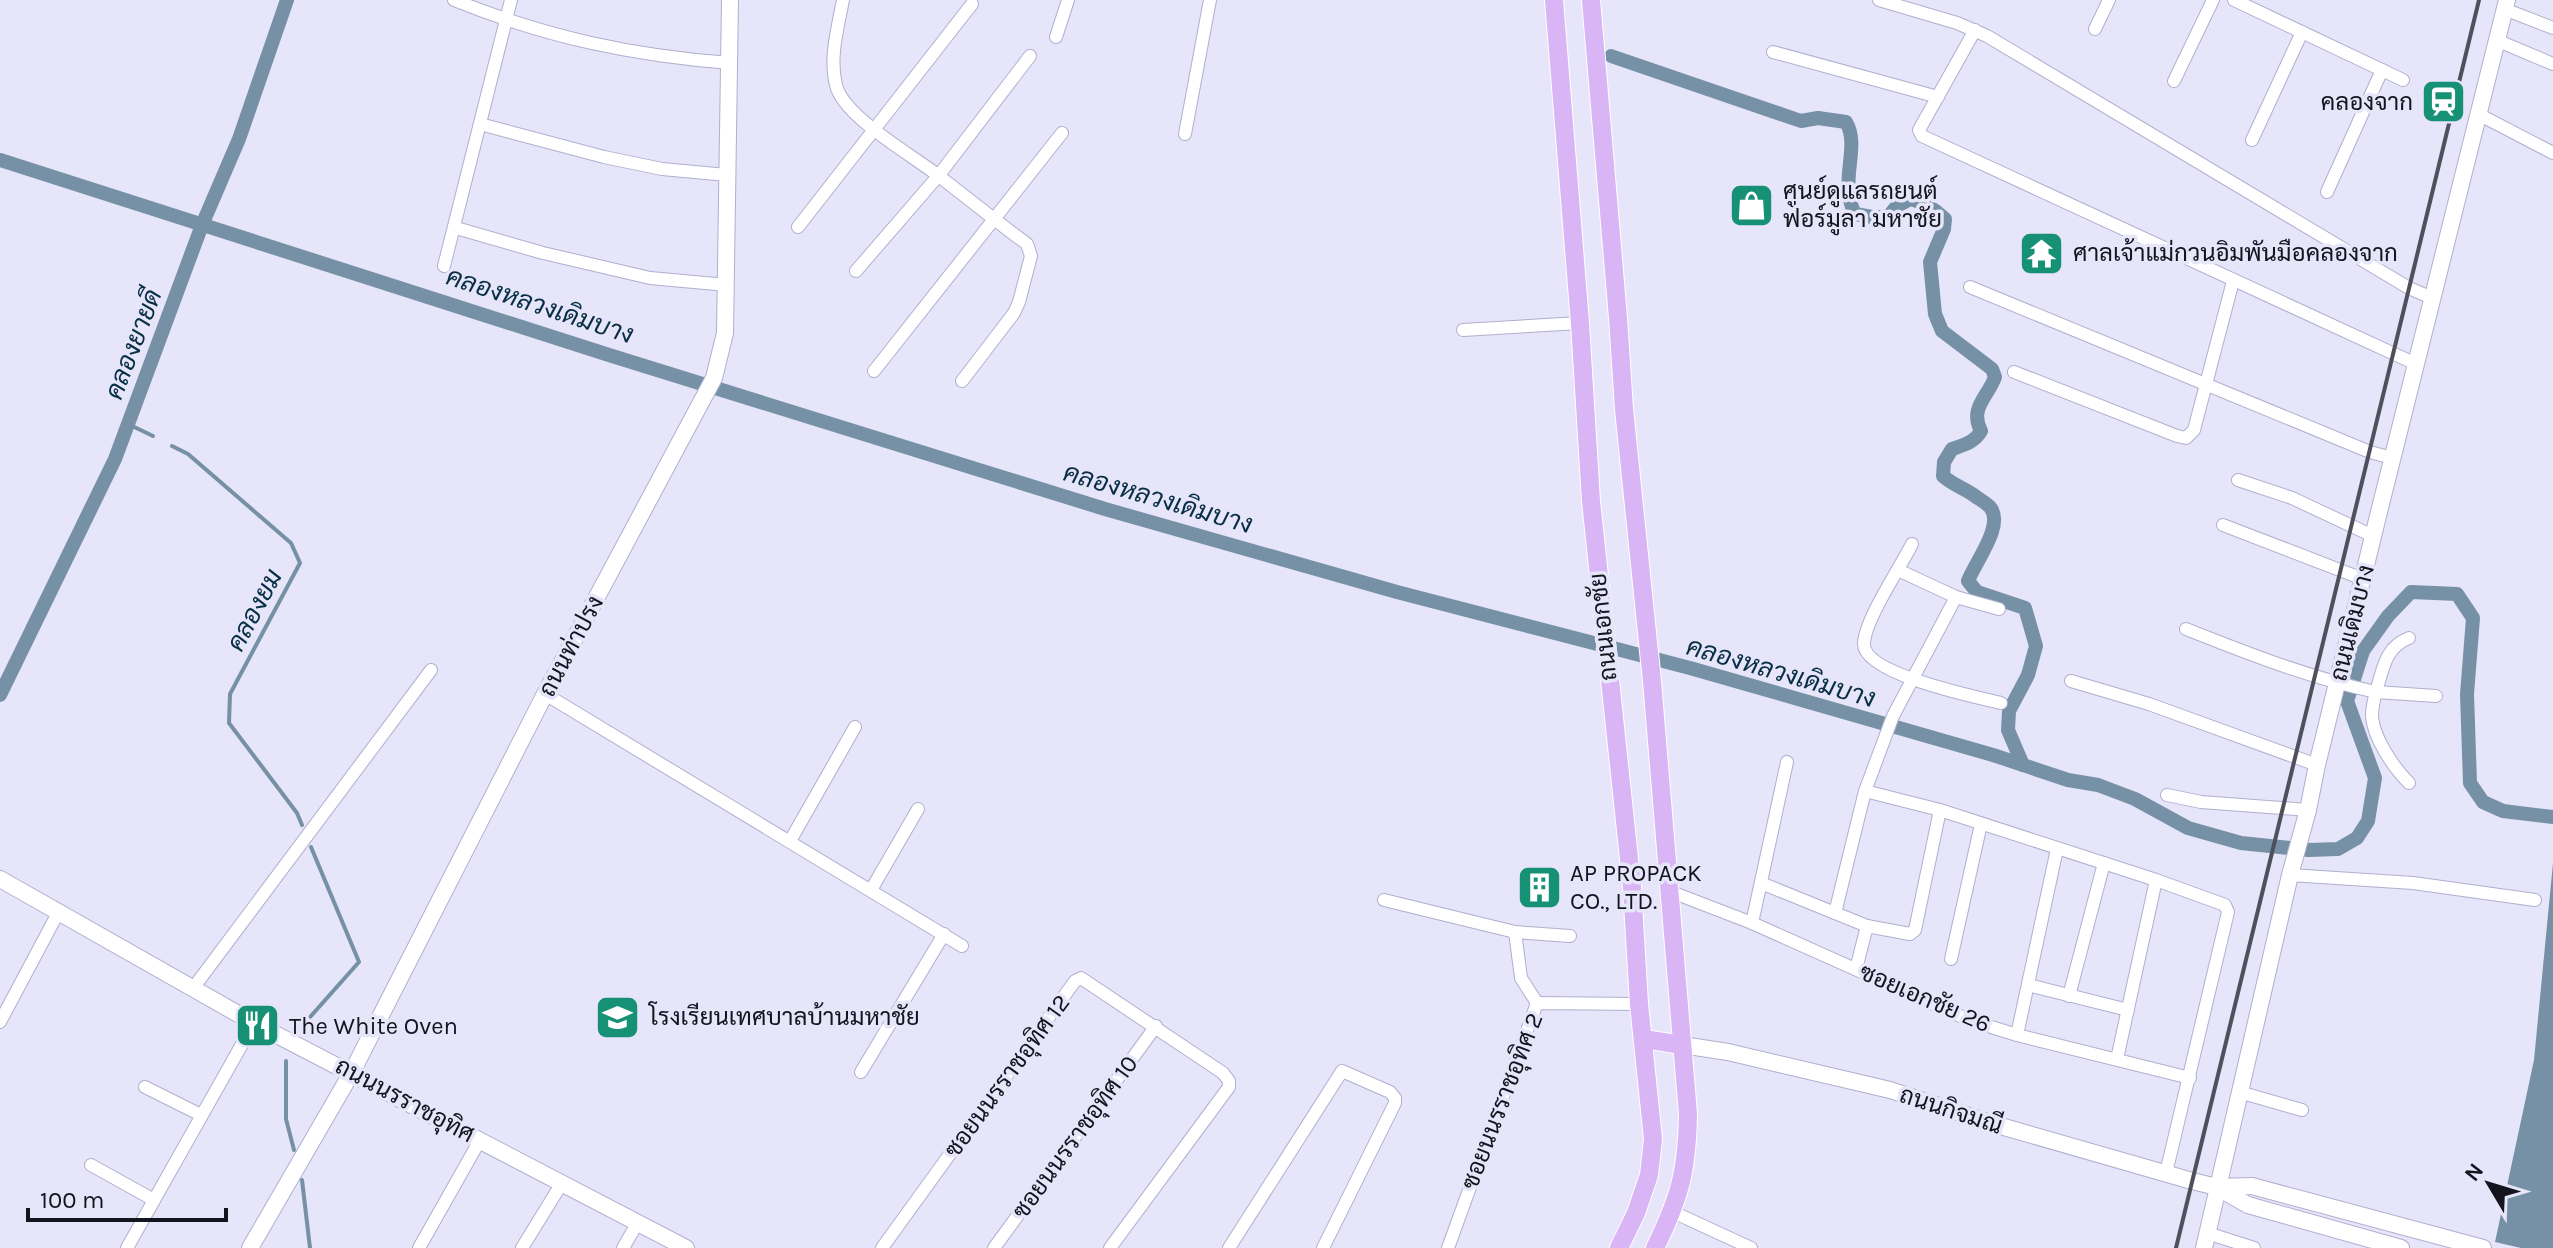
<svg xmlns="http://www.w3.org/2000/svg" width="2553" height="1248" font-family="Karla,Sarabun,sans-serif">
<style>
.water{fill:#7691a6}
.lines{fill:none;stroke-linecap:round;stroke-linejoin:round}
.stream{stroke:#7691a6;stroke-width:4}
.canal{stroke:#7691a6;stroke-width:14}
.street-casing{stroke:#b0afcf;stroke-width:14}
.secondary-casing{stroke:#b0afcf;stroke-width:18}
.primary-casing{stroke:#fff;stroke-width:20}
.street{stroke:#fff;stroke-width:12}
.secondary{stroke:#fff;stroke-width:16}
.primary{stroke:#dab5f5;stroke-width:18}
.rail{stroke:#50505d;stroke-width:4}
.labels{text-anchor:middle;stroke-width:7;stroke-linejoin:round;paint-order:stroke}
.poi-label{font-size:24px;fill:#14141f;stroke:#e6e5f9;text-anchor:start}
.street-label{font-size:24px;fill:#14141f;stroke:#e6e5f9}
.water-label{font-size:26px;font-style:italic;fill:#092f46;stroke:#e6e5f9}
</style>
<rect width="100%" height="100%" fill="#e6e5f9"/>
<polygon class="water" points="2553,863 2553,1248 2521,1248 2495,1242 2534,1060"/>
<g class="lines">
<g class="stream">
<polyline points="128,424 153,436"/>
<polyline points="172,446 188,454 291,543 300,563 230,694 229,723 297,813 302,825"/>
<polyline points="303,1025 359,962 311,847"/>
<polyline points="286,1061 286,1119 294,1150"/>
<polyline points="302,1180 310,1248"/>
</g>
<g class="canal">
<path d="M 1611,56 L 1801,121 L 1818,118 L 1846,122 C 1861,147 1838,181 1855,214 L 1872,217 L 1888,217 L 1896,207 L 1910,199 C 1924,202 1935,209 1945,219 L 1944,229 L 1930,262 L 1935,314 L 1942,331 L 1992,369 L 1995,377 C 1988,397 1969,408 1981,431 C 1975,442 1964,445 1952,449 L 1944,462 L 1943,476 C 1953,485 1964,488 1975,496 C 1979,499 1986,503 1990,507 C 2005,525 1975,562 1968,581 L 1977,592 L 2025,608 L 2036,646 L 2028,675 L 2009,711 L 2008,730 L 2023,765"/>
<polyline points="0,160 609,355 1105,509 1397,592 1690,668 1993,755 2068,780 2098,785 2135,799 2188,828 2241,843 2309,850 2338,849 2357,838 2368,821 2375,778 2347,701 2363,651 2388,616 2411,592 2457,594 2473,618 2467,694 2470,783 2483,802 2503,811 2553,817"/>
<polyline points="0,695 115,459 202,225 239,139 287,0"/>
</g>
<defs>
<g id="street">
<path d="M 454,0 C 546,37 633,56 731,63"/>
<path d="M 843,0 C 838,27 829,57 836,85 C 843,117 914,156 940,177 C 969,199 998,223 1027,244 L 1031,256 L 1019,302 L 1014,313 L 962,381"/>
<polyline points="1879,0 1957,23 1987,36 2409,288 2432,298"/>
<polyline points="2234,0 2403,80"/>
<polyline points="2504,9 2553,28"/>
<polyline points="2095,29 2109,0"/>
<polyline points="1975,30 1919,130 1922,136 2416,364"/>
<polyline points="1056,37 1068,0"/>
<polyline points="2496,40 2553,64"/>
<polyline points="1773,52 1938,97"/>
<polyline points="2174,81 2213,0"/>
<polyline points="2478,114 2553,153"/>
<polyline points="480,124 604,157 662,169 727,175"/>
<polyline points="1185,134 1210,0"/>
<polyline points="2252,140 2302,32"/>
<polyline points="2327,192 2382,70"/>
<polyline points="798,227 972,4"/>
<polyline points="456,228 543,253 650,278 727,285"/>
<polyline points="444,266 511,0"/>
<polyline points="856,271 939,175 1030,56"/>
<polyline points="1970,287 2370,452 2392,458"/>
<polyline points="1463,330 1580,323"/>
<polyline points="874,371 1062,133"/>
<polyline points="2014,372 2177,436 2186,438 2194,430 2233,281"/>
<polyline points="2238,480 2292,498 2373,536"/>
<polyline points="2223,525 2363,579"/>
<path d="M 1912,544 C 1901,566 1864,621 1864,644 C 1864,674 1976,697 2001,703"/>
<polyline points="1898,570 1956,597 1999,609"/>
<polyline points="1956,597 1893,716 1865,791 1940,810 2156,880 2225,905 2228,912 2166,1173"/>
<path d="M 2186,629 C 2249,654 2310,678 2376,692 C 2374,699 2372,709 2372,717 C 2374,739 2394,768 2409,783"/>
<path d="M 2409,638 C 2385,647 2383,669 2376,692 L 2436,696"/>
<polyline points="2071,681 2149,704 2317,765"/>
<polyline points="545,694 962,946"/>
<polyline points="2167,795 2201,802 2308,810"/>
<polyline points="790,841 855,727"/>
<polyline points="2290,875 2413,883 2535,900"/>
<polyline points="1761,883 1867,926"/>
<polyline points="871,890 918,809"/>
<polyline points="1669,891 1752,923 1969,1020 2017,1035 2190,1078"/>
<polyline points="1384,900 1515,932 1570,936"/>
<polyline points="1835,913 1865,791"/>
<polyline points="1752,923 1787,762"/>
<polyline points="1515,932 1521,978 1537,1003"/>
<polyline points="1951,959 1981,824"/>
<polyline points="1856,969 1867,926 1910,934 1915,930 1940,810"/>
<polyline points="2028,985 2128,1010"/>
<polyline points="194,987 431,670"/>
<polyline points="2069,996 2104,863"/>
<polyline points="0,1022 58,913"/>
<polyline points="2017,1035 2057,849"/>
<polyline points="2117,1059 2156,880"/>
<polyline points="861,1072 944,934"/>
<polyline points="145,1087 201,1115"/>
<polyline points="2239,1092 2302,1110"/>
<polyline points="91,1165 154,1200"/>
<polyline points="1673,1212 1751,1248"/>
<polyline points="2207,1233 2254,1248"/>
<polyline points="127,1248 254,1023"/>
<polyline points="419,1248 480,1140"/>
<polyline points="522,1248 562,1183"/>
<polyline points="623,1248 638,1222"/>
<polyline points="882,1248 1075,981 1081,978 1223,1073 1229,1081 1229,1087 1110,1248"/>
<polyline points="994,1248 1156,1026"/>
<polyline points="1229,1248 1342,1071 1390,1092 1395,1098 1395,1103 1323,1248"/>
<polyline points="1448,1248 1537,1003 1639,1004"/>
</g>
<g id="secondary">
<polyline points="0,879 254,1023 686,1248"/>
<polyline points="1682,1045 1728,1052 1890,1090 1997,1125 2192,1181 2217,1187 2252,1186 2483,1248"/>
<polyline points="2218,1188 2248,1205 2401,1248"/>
<polyline points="250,1248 352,1072 545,694 714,378 725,333 730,0"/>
<polyline points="2204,1248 2290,875 2308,810 2317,765 2378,516 2507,0"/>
</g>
<g id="primary">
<polyline points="1554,0 1580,323 1591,501 1632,887 1639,1004 1653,1139 1649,1175 1636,1213 1619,1248"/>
<path d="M 1591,0 L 1618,318 L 1624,409 L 1652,681 L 1688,1114 C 1687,1171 1680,1197 1655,1248"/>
<polyline points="1644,1039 1682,1045"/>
</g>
</defs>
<use href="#street" class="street-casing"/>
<use href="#secondary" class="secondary-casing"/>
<use href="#primary" class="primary-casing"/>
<use href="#street" class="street"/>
<use href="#secondary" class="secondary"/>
<use href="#primary" class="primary"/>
<polyline class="rail" points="2176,1248 2479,0"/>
</g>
<defs>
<symbol id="station-square" viewBox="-11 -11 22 22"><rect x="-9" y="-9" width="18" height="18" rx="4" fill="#169176" stroke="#e6e5f9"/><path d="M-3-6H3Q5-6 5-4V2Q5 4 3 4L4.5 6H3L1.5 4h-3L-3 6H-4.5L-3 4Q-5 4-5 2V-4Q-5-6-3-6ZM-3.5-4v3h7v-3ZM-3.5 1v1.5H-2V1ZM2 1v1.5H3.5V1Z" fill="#fff"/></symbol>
<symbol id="shop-square" viewBox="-11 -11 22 22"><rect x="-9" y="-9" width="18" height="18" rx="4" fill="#169176" stroke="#e6e5f9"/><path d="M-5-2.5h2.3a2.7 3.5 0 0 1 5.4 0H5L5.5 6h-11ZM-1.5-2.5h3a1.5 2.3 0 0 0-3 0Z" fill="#fff"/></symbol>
<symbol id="temple-square" viewBox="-11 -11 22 22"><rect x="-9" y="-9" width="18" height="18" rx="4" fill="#169176" stroke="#e6e5f9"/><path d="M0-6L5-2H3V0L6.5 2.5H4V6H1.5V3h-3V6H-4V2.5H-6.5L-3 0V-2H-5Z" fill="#fff"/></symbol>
<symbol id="building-square" viewBox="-11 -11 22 22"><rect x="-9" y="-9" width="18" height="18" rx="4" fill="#169176" stroke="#e6e5f9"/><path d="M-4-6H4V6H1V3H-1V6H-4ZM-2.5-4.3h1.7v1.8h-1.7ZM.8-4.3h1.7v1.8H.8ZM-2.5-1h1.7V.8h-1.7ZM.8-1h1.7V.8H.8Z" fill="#fff"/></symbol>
<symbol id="school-square" viewBox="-11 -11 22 22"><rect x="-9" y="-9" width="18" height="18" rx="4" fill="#169176" stroke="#e6e5f9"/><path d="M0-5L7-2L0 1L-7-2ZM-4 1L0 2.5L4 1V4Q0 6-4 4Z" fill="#fff"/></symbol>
<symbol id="restaurant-square" viewBox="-11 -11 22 22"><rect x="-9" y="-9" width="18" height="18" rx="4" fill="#169176" stroke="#e6e5f9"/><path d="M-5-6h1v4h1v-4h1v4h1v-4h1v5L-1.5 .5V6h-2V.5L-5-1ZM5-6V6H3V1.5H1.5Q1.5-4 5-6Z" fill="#fff"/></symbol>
</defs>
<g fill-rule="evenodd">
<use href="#station-square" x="2418" y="76" width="51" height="51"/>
<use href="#shop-square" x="1726" y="180" width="51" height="51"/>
<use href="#temple-square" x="2016" y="228" width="51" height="51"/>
<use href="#building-square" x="1514" y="862" width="51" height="51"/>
<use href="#school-square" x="592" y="992" width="51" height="51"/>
<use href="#restaurant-square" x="232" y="1000" width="51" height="51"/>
</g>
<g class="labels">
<g class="poi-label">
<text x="2413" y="110" text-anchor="end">คลองจาก</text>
<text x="1783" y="199">ศูนย์ดูแลรถยนต์<tspan x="1783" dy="28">ฟอร์มูลา มหาชัย</tspan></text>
<text x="2073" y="261">ศาลเจ้าแม่กวนอิมพันมือคลองจาก</text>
<text x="1570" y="881">AP PROPACK<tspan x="1570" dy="28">CO., LTD.</tspan></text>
<text x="649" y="1025">โรงเรียนเทศบาลบ้านมหาชัย</text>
<text x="289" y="1034">The White Oven</text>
</g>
<g class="street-label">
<text transform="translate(2352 623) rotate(-76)" y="8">ถนนเดิมบาง</text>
<text transform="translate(1603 627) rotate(-96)" y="8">ถนนเอกชัย</text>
<text transform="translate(571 646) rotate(-62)" y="8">ถนนท่าปรง</text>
<text transform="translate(1925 998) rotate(23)" y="8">ซอยเอกชัย 26</text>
<text transform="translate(1007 1076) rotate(-54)" y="8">ซอยนนรราชอุทิศ 12</text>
<text transform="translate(405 1100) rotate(28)" y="8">ถนนนรราชอุทิศ</text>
<text transform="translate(1502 1101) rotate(-69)" y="8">ซอยนนรราชอุทิศ 2</text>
<text transform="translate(1951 1110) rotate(18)" y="8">ถนนกิจมณี</text>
<text transform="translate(1075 1137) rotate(-54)" y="8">ซอยนนรราชอุทิศ 10</text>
</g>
<g class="water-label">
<text transform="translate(540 305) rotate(18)" y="9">คลองหลวงเดิมบาง</text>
<text transform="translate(133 344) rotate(-69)" y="9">คลองยายดี</text>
<text transform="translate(1158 498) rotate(16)" y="9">คลองหลวงเดิมบาง</text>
<text transform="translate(254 610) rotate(-62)" y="9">คลองยม</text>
<text transform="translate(1781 672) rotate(16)" y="9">คลองหลวงเดิมบาง</text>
</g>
</g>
<g transform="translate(2489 1184) rotate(308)" stroke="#e6e5f9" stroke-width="6" paint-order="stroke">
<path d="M0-6L14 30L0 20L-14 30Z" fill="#14141f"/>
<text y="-12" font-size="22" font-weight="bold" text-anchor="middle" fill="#14141f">N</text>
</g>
<path d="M28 1208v12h198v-12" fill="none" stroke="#14141f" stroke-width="4"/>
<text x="40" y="1208" font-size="24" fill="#14141f" stroke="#e6e5f9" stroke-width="6" paint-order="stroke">100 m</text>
</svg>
